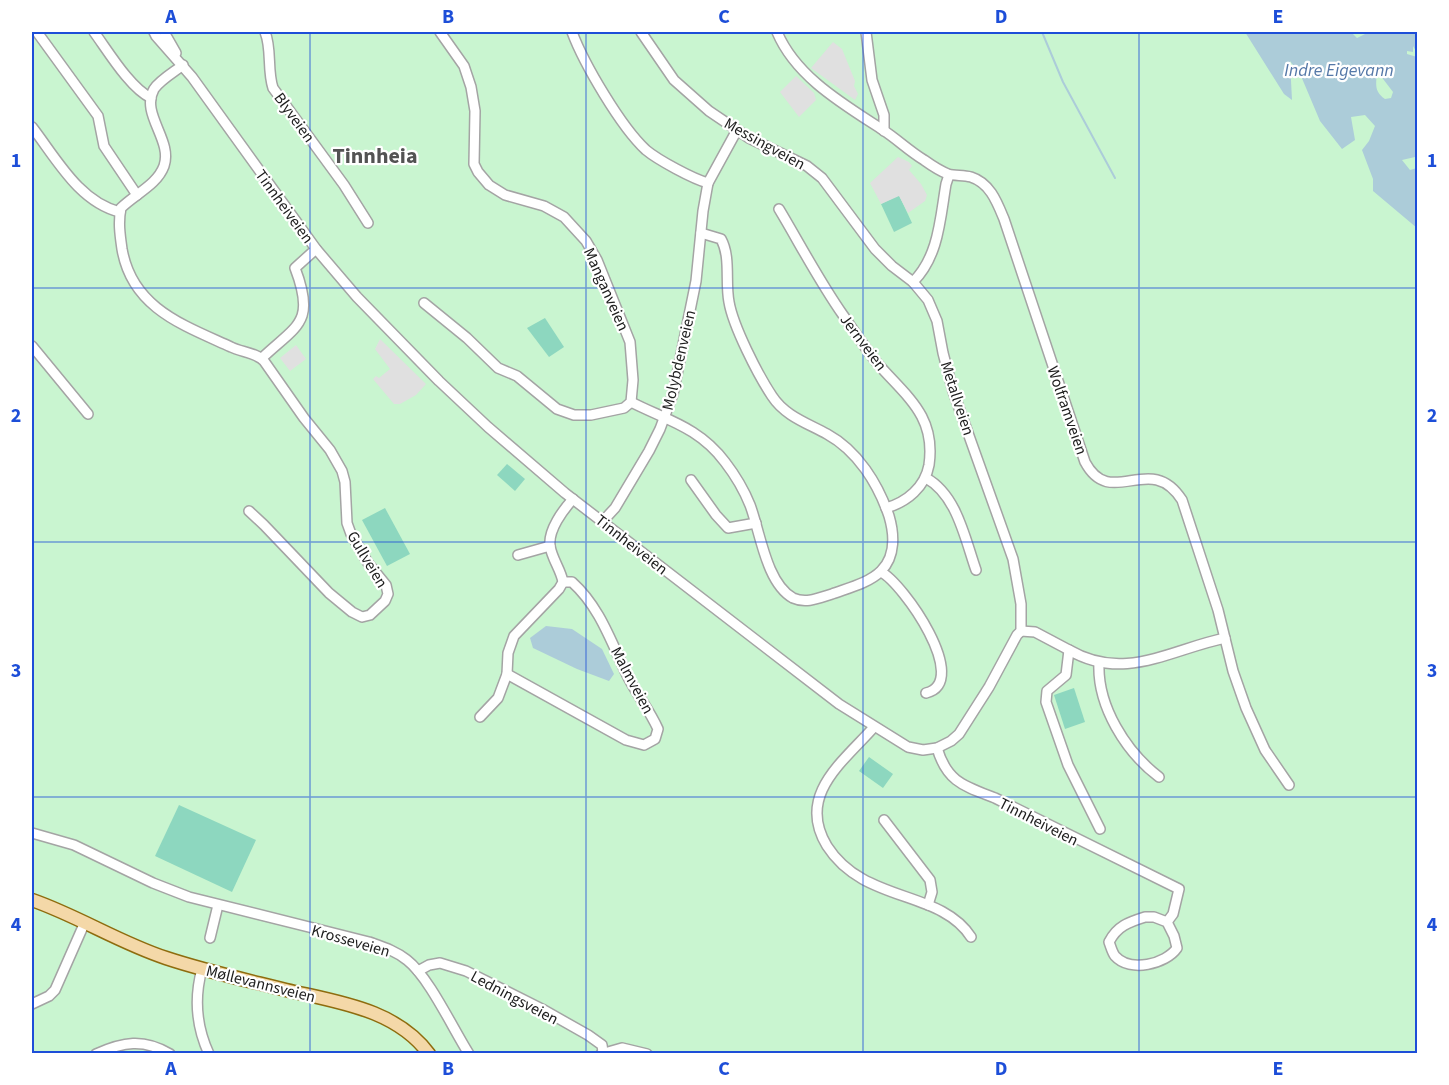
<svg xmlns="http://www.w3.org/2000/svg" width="1449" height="1085" font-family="'Source Sans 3',sans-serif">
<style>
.park{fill:#c9f5d0}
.pitch{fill:#8dd7bf}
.parking{fill:#e0e0e0}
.water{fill:#acccd9;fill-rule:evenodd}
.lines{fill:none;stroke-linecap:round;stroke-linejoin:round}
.stream{stroke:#acccd9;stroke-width:2}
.minor-casing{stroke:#a4a4a4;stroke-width:12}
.major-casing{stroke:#8e6c0e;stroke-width:15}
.minor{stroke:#fff;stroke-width:9}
.major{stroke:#f4d8a8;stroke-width:12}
.grid{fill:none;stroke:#1d4ed8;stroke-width:1.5;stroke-opacity:0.55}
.labels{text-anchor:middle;stroke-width:4.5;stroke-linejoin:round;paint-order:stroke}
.street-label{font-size:16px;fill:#202020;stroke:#fff}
.water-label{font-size:18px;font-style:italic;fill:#5578a8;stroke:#fff}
.district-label{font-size:22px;font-weight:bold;fill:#535353;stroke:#fff}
.neatline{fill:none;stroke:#1d4ed8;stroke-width:2}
.grid-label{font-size:20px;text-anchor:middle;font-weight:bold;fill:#1d4ed8}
</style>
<rect width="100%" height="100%" fill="#f0ede7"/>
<rect class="park" x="32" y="32" width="1385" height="1021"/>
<g class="pitch">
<polygon points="899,195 912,223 894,232 881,204"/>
<polygon points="545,318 564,347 549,357 527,328"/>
<polygon points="507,464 525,479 515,491 497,475"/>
<polygon points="385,508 410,554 387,566 362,520"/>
<polygon points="1074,688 1085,722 1065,729 1054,695"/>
<polygon points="869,757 893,774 883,788 859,771"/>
<polygon points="179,805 256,840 232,892 155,856"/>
</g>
<g class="parking">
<polygon points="833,42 842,49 855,81 854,86 858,94 855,100 811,68"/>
<polygon points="796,76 814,93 816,100 799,117 780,92"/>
<polygon points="898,157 909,162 912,166 909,170 921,184 927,195 925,201 908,213 899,196 881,204 870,183"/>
<polygon points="380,339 426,384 416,395 400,404 394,404 373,379 376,376 379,378 390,369 375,349"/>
<polygon points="296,345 306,359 290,371 280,358"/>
</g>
<g class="water">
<path d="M 1245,32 L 1351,32 L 1357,38 L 1369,32 L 1417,32 L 1417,53 L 1413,46 L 1413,52 L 1407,51 L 1407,54 L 1417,57 L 1417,161 L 1415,157 L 1402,160 L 1410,170 L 1417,168 L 1417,228 L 1373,191 L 1373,179 L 1362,150 L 1369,141 L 1375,126 L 1365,115 L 1351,117 L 1355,140 L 1342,149 L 1320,121 L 1301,76 L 1290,61 L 1292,100 L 1284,94 ZM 1377,71 L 1393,92 L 1391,98 L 1385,99 C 1374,91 1376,85 1377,71 Z"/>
<polygon points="546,626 572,629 602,649 614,674 609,681 577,669 533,648 530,638"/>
</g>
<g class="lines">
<polyline class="stream" points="1042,32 1063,82 1115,178"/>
<defs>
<g id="minor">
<polyline points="37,32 98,116 104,146 137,195"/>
<path d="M 94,32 C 108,51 130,88 151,98"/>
<polyline points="154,32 156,36 192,77 316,249 357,297 439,381 488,427 565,493 839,704 908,747 923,750 937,748 951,741 959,734 989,687 1017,635 1021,631 1021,604 1013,559 953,391 943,353 937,321 928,300 913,282 892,266 875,249 822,178 807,166 749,138 709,111 674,80 641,32"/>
<polyline points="164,32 176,53"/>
<path d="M 265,32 C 272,49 267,70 273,88 L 344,185 L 368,223"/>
<path d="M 572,32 C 584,64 621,127 646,150 C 658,160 693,179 708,183 L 737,130"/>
<path d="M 777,32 C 796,77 843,104 883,130 C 897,139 909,151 924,160 C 931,165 940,171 948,174 C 955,176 963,175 971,177 C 990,183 997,202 1004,219 L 1085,462 C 1111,511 1150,450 1182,500 L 1218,610 L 1233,671 L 1246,708 L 1265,750 L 1289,785"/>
<polyline points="866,32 872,80 884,115 884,131"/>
<path d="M 183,65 C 174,72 160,80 154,89 C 140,114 173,140 164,166 C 157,185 135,194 121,208 C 118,222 120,235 122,249 C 132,308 183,325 231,347 C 241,352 257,353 264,361 L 304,418 L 330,450 L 342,471 L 345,482 L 347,523 L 351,534 L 368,563 L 386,585 L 388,594 L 385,601 L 370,615 L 362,617 L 352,612 L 329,593 L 264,525 L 249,511"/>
<path d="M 32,127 C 56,158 79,202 120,212"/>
<path d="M 779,209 C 800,244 819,281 843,315 C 854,331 865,348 878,364 C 907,397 936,416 929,465 C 925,487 907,502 886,508"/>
<path d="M 913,282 C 939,256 940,219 946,184 L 949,175"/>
<polyline points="424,303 467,338 498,368 517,376 557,409 574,415 591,415 624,408 631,402 633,380 630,342 597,260 586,241 564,217 544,206 505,195 489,185 478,172 474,164 475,111 471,87 464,66 440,32"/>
<polyline points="32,346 88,414"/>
<path d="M 262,358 C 297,325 316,323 295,268 L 316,249"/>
<path d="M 631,402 C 666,420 699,427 725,462 C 735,475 744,490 750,505 C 760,531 766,583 793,598 C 806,604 819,598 832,594 C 848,588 869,583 881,571 C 896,556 894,533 889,516 C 878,484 858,451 827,434 C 807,423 785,416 772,396 C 758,375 733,326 729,302 C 725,282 731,257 721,239 L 701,233"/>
<path d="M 926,478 C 957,495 965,539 976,570"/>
<polyline points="691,480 716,515 728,528 756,523"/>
<polyline points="603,521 615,508 649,451 660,429 673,394 696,281 703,211 708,183"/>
<polyline points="518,555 550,546"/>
<path d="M 881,572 C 903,583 972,682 926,693"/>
<polyline points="1021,631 1035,632 1069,650"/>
<path d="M 1099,663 C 1097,706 1126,752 1159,777"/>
<path d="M 507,674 L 626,740 L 644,745 L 655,739 L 658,729 C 650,711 638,696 629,679 C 612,645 601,608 572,582 L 563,582"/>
<path d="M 480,717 L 498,698 L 507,674 L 508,653 L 514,636 L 559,589 L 563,582 C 561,570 552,559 550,546 C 548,530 563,510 573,499"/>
<path d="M 874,727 C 843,762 796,795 827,846 C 864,904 940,889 971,937"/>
<path d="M 937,748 C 947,782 964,786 995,798 L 1179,889 L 1173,914 L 1167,922"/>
<polyline points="884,820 930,880 932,892 928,905"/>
<path d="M 1100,829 L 1068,765 L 1046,702 L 1047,691 L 1066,675 L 1069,650 C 1124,682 1169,650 1225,638"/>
<path d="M 32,833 L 74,845 L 153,883 L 189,897 L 369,942 C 383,947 396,951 407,960 C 429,977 453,1029 469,1054"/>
<path d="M 1145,917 L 1154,917 L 1167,922 L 1174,936 L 1177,948 C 1166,964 1130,973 1115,956 C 1112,952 1111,947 1109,942 C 1117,926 1129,922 1145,917 Z"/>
<polyline points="210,938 218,905"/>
<path d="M 202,969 C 194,998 196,1026 209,1054"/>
<polyline points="418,971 429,965 440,963 466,971 542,1009 588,1035 602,1045 603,1052"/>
<polyline points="32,1004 49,996 55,990 85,922"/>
<path d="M 96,1054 C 123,1042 143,1038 170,1054"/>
<polyline points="601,1054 622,1048 647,1054"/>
</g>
<path id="major" d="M 32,900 C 78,916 120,943 166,958 C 205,971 246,980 286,990 C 337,1002 396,1009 429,1054"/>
</defs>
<use href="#minor" class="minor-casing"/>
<use href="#major" class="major-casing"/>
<use href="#minor" class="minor"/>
<use href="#major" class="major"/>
</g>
<path class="grid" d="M 310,32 L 310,1054M 586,32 L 586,1054M 863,32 L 863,1054M 1139,32 L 1139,1054M 32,288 L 1418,288M 32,542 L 1418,542M 32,797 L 1418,797"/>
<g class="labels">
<g class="street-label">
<text transform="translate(295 117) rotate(54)" y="6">Blyveien</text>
<text transform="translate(765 143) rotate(29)" y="6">Messingveien</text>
<text transform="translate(285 206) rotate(54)" y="6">Tinnheiveien</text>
<text transform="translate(607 289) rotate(66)" y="6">Manganveien</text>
<text transform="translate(864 342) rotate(53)" y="6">Jernveien</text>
<text transform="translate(678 360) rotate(-77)" y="6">Molybdenveien</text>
<text transform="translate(958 398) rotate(72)" y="6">Metallveien</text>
<text transform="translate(1068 410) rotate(71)" y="6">Wolframveien</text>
<text transform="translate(632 544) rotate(38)" y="6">Tinnheiveien</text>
<text transform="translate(368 559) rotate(59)" y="6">Gullveien</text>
<text transform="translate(633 680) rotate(62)" y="6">Malmveien</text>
<text transform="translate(1039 821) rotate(27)" y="6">Tinnheiveien</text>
<text transform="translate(351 940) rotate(16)" y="6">Krosseveien</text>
<text transform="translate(261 983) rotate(14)" y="6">Møllevannsveien</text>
<text transform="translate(515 997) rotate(28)" y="6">Ledningsveien</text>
</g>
<g class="water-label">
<text x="1339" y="76">Indre Eigevann</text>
</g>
<g class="district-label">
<text x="375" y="163">Tinnheia</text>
</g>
</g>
<rect width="1449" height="1085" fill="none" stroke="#ffffff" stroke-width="66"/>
<rect x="33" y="33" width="1383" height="1019" class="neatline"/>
<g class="grid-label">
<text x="171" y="23">A</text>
<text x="448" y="23">B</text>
<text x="724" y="23">C</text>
<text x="1001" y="23">D</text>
<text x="1278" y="23">E</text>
<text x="16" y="167">1</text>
<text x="1432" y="167">1</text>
<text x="16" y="422">2</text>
<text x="1432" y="422">2</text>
<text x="16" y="677">3</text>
<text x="1432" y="677">3</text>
<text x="16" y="931">4</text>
<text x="1432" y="931">4</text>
<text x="171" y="1075">A</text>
<text x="448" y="1075">B</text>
<text x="724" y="1075">C</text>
<text x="1001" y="1075">D</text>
<text x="1278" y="1075">E</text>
</g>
</svg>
